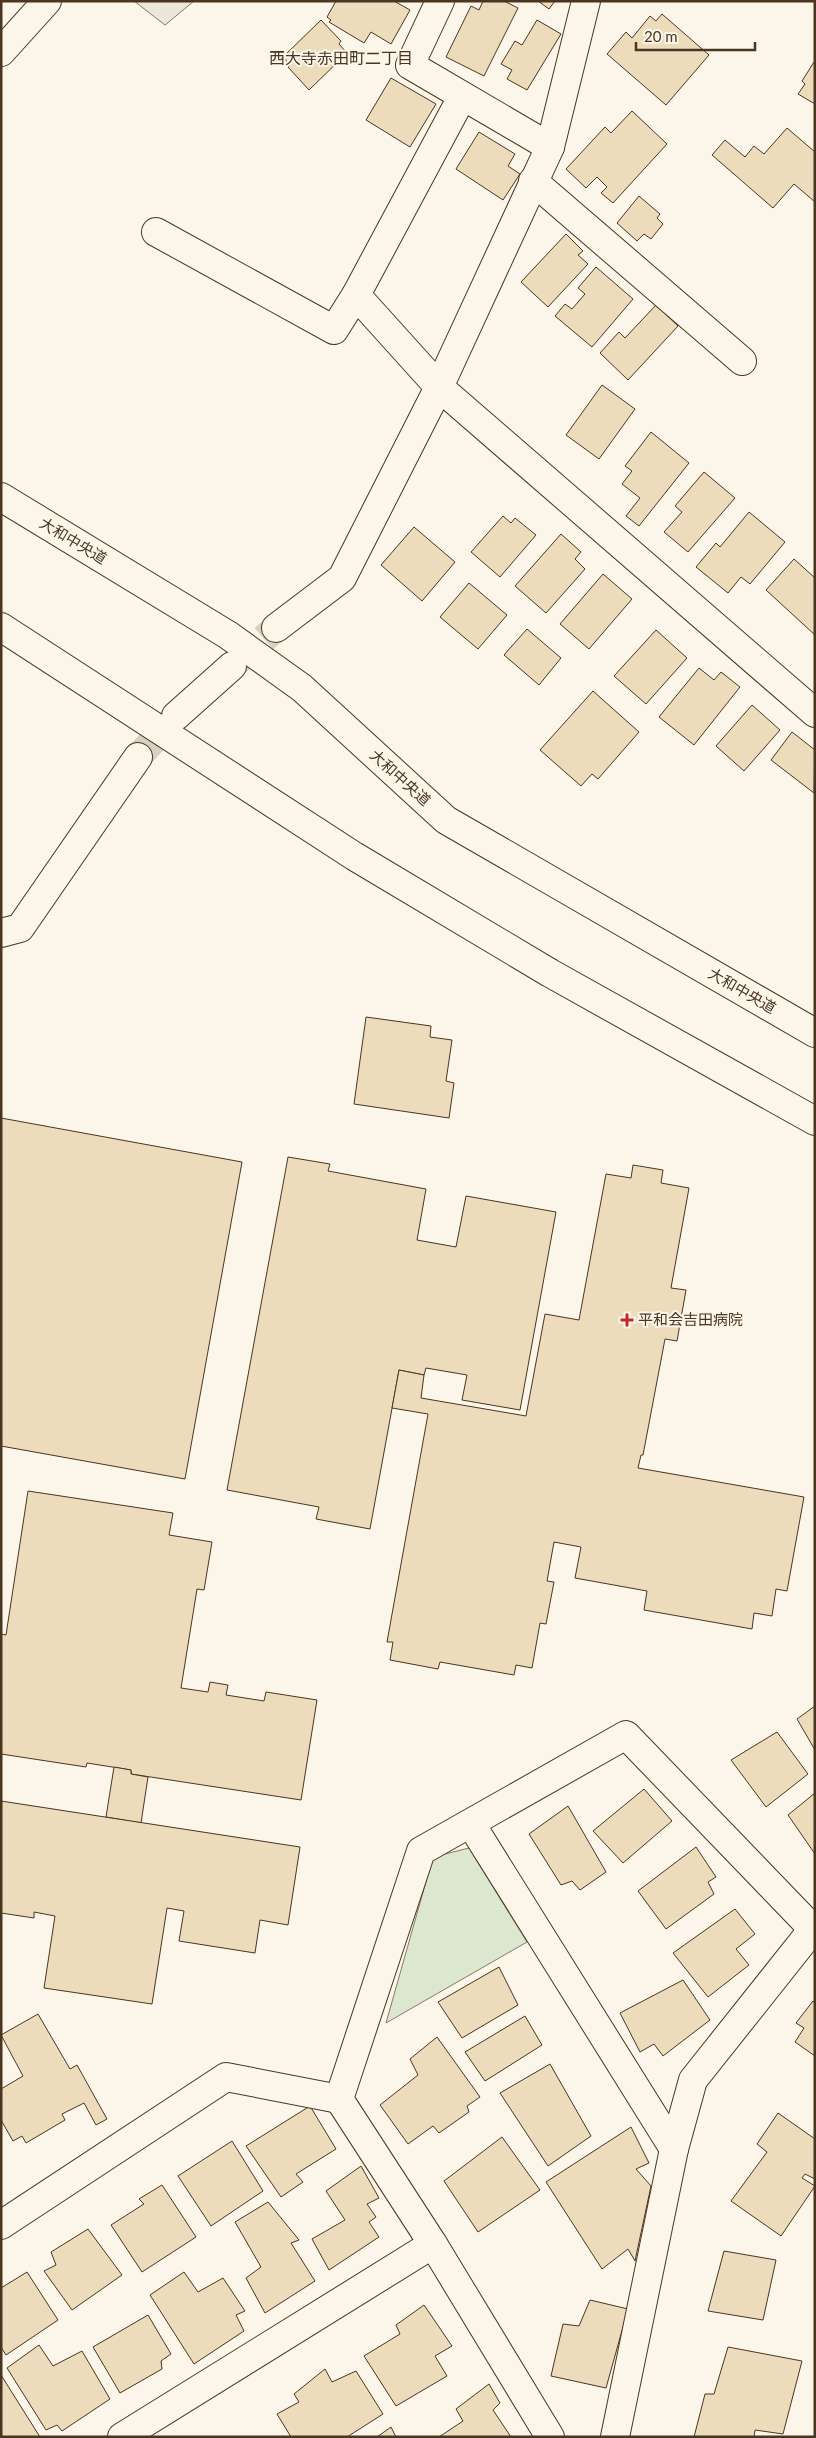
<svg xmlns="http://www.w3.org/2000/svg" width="816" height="2438" font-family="Lato,'Noto Sans JP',sans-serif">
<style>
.green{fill:#dce7d0;stroke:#887966}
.parking{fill:#ede7d9;stroke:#887966}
.building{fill:#ecdcbc;stroke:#4a3520}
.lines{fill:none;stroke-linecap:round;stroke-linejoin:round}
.minor-tunnel{stroke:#d8cfc1;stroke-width:28;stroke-dasharray:28 14;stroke-linecap:butt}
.minor-casing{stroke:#4a3520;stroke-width:30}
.major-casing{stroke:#4a3520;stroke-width:30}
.minor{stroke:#fbf6e9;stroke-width:28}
.major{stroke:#fbf6e9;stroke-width:28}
.poi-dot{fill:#c62828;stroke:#fbf6e9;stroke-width:2}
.labels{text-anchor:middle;stroke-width:4;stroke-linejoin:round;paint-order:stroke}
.street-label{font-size:15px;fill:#4a3520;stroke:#fbf6e9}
.poi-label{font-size:15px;fill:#4a3520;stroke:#fbf6e9;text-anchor:start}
.neighbourhood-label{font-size:16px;fill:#4a3520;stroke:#fbf6e9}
</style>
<rect width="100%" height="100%" fill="#fbf6e9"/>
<polygon class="green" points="469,1848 527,1942 386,2023 433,1857"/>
<polygon class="parking" points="134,1 194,1 165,25"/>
<g class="building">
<polygon points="336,1 394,1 410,10 391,44 371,32 364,43 329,22 331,20 327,17"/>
<polygon points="483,1 504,1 518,8 484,76 446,57 471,6 479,10"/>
<polygon points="538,1 555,1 549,9"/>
<polygon points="662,14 709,55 666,105 607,54 626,32 632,38 650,16 656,21"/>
<polygon points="321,20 341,41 339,44 347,53 309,90 288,67 290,65 283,57"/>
<polygon points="537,20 561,34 527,90 507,79 512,70 501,64 515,41 522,45"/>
<polygon points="814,62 815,63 815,104 798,94 805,84 802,81"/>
<polygon points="391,78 436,104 410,147 366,120"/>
<polygon points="632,111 667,144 613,203 601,193 607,187 597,177 586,188 566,169 605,127 611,133"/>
<polygon points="787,128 815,152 815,202 794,184 773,208 712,155 725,140 745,157 754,146 764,154"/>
<polygon points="479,132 515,154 508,166 520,174 503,200 456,169"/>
<polygon points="639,196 660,214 657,218 663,224 651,239 644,234 637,241 617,223"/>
<polygon points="566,234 583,251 578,255 588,264 548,307 521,282"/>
<polygon points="596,267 633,299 592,347 555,316 565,304 572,309 585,294 578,288"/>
<polygon points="656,305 678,326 628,380 600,353 619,332 625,338"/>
<polygon points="602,385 635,409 599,459 566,435"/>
<polygon points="651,432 689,463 639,526 626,516 640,498 622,484 632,471 625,466"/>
<polygon points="704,472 735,498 688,552 664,532 682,512 675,506"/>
<polygon points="749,512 785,542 750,584 741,577 728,593 696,567 716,543 720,547"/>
<polygon points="503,516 511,523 515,518 536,535 500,577 471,552"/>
<polygon points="414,527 455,562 422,601 381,565"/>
<polygon points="561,534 581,552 575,559 585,569 546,613 515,586"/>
<polygon points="794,559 815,578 815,635 766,590"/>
<polygon points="603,574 632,599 589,649 560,624"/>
<polygon points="469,583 507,615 478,649 440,617"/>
<polygon points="527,629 561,658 539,685 504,655"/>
<polygon points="656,630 687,658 646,704 614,676"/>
<polygon points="699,668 714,680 721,672 740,687 694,745 659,717"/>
<polygon points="593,691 639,732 598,779 592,774 581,786 540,750"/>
<polygon points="752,705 780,730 744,771 716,746"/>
<polygon points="792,732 815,750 814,793 771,760"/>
<polygon points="366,1017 431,1026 430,1037 452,1040 446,1081 454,1083 449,1118 354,1104"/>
<polygon points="1,1118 242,1162 185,1479 1,1446"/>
<polygon points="288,1157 330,1164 328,1171 426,1189 417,1240 456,1247 466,1196 556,1212 520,1410 462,1400 467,1375 426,1368 424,1375 399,1370 370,1529 316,1519 319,1507 227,1490"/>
<polygon points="633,1165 663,1170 661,1183 689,1188 671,1288 686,1290 677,1341 665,1339 643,1455 641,1455 638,1468 804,1497 787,1591 776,1589 772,1616 754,1613 752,1629 644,1610 647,1591 575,1578 581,1547 554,1542 547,1581 554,1582 546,1624 540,1623 532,1668 516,1665 514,1675 440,1662 438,1669 390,1660 393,1642 387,1642 428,1414 392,1408 399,1370 424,1375 421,1398 526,1416 545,1314 579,1320 606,1174 631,1178"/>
<polygon points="28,1491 173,1513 169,1535 212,1542 204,1590 197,1589 181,1688 208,1692 210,1682 228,1685 226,1695 264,1701 266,1692 317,1700 301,1800 131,1774 131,1770 87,1763 86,1767 1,1754 1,1634 6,1635"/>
<polygon points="815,1706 815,1750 797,1719"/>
<polygon points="777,1732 808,1774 766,1807 731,1760"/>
<polygon points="114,1767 131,1770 131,1774 148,1777 141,1823 106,1817"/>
<polygon points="644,1789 672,1821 623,1863 593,1831"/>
<polygon points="815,1793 815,1854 788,1815"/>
<polygon points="1,1801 300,1847 288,1925 260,1920 255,1953 179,1941 184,1911 167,1908 152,2004 44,1988 55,1916 34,1912 34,1918 1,1913"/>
<polygon points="568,1806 606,1872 580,1890 572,1881 561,1885 529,1834"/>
<polygon points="696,1847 716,1877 708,1882 714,1894 666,1929 638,1891"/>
<polygon points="735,1909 755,1934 736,1949 749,1965 708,1997 673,1953"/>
<polygon points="499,1967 518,2005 462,2038 438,2002"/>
<polygon points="683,1980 710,2020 663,2056 654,2044 640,2052 620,2013"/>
<polygon points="813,2001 815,2003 815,2056 795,2042 804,2028 796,2023"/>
<polygon points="38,2014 70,2069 77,2065 107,2119 96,2125 84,2103 62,2114 65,2120 26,2143 22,2136 13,2141 1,2120 1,2089 23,2076 1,2035"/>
<polygon points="525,2016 542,2045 485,2081 465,2052"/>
<polygon points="437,2037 480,2097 467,2106 469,2112 439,2133 433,2126 408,2144 380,2105 418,2075 410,2059"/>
<polygon points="550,2064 591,2136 548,2166 500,2093"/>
<polygon points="310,2106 336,2149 296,2174 303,2182 281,2197 246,2146"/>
<polygon points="778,2113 815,2139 815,2179 805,2174 802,2178 815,2186 781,2236 731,2201 767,2152 757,2144"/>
<polygon points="631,2127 649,2163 636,2169 651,2186 635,2261 628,2249 602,2269 546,2182"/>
<polygon points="502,2137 540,2190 478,2232 444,2181"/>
<polygon points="232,2141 263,2191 211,2226 178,2176"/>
<polygon points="361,2166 379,2198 367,2204 376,2217 369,2222 379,2237 329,2270 312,2239 345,2220 326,2191"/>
<polygon points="162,2185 196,2237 142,2272 111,2225 144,2204 139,2199"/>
<polygon points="268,2202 299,2240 291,2243 315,2281 265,2313 246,2278 261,2267 235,2222"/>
<polygon points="88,2229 122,2275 72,2310 44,2271 56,2265 51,2252"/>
<polygon points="724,2251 776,2260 763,2320 708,2311"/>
<polygon points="27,2272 58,2320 6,2355 1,2347 1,2288"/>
<polygon points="184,2272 198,2292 223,2278 245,2311 236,2315 244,2331 194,2364 150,2295"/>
<polygon points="590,2300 628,2309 606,2388 551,2376 563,2324 579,2326"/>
<polygon points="424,2305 452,2346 435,2356 447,2376 396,2406 364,2356 400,2334 396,2325"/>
<polygon points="148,2315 171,2354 161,2361 162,2369 120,2393 93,2347"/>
<polygon points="39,2345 53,2366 82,2351 110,2399 62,2431 57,2425 46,2430 7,2368"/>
<polygon points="728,2347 802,2361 783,2434 755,2430 754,2437 694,2437 705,2394 714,2394"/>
<polygon points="325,2369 332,2382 356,2371 383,2414 347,2437 291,2437 277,2414 299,2402 294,2394"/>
<polygon points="1,2375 40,2437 1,2437"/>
<polygon points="489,2384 500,2403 493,2410 511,2437 439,2437 463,2421 456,2409"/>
<polygon points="391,2427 396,2437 377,2437"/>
</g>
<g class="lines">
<g class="minor-tunnel">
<polyline points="232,666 276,628"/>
<polyline points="138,757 176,716"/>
</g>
<defs>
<g id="minor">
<polyline points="440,1 410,65 550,147"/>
<polyline points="462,97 356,295 439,387 815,713"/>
<polyline points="533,181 742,361"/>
<polyline points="156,232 334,330 356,295"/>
<polyline points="1,497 228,635 302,688 446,820 815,1033"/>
<polyline points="1,627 354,856 550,973 815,1121"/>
<polyline points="276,628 342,578 439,387 550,147 586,1"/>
<polyline points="176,716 232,666"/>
<polyline points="1,933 20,928 138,757"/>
<polyline points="471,1824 674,2149"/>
<polyline points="1,2225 226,2077 339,2099"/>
<polyline points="433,2244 550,2437"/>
<polyline points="122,2437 433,2244 339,2099 421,1851 626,1735 813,1929 815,1927"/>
<polyline points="615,2437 674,2149 693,2080 813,1929"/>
</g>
<polyline id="major" points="1,52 47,1"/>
</defs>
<use href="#minor" class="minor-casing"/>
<use href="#major" class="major-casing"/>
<use href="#minor" class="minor"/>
<use href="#major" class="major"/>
</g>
<path class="poi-dot" d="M624.5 1312.5h5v5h5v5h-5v5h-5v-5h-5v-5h5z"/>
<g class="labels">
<g class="street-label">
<text transform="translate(73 541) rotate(31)" y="5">大和中央道</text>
<text transform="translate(400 778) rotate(42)" y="5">大和中央道</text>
<text transform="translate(742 991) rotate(30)" y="5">大和中央道</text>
</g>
<g class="poi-label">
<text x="638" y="1325">平和会吉田病院</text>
</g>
<g class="neighbourhood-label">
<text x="341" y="64">西大寺赤田町二丁目</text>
</g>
</g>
<rect width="816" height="2438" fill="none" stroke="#4a3520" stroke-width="5"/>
<path d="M636 42v8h119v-8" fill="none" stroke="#4a3520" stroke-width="2.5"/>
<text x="644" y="42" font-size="15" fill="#4a3520" stroke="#fbf6e9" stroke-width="4" paint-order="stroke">20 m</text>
</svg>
